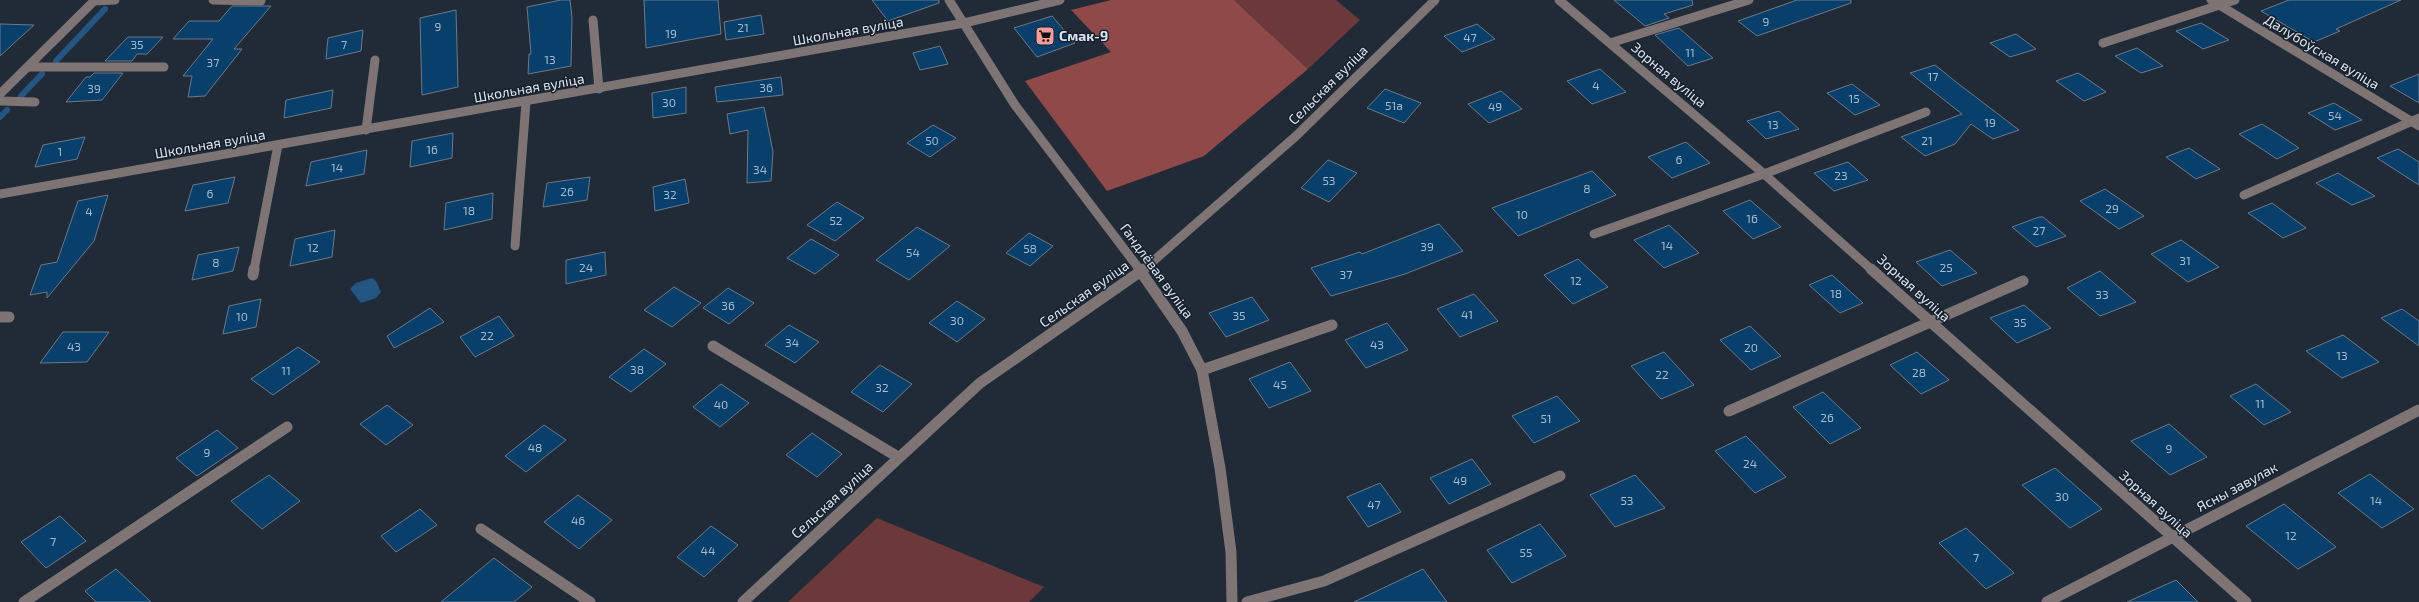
<svg xmlns="http://www.w3.org/2000/svg" width="2419" height="602" font-family="'Exo 2',sans-serif">
<style>
.green{fill:#6b3939}
.forest{fill:#8e4948}
.water{fill:#245684}
.lines{fill:none;stroke-linecap:round;stroke-linejoin:round}
.stream{stroke:#245684;stroke-width:6}
.building{fill:#083f6b;stroke:#6c7987}
.minor-far1{stroke:#7e7474;stroke-width:9}
.minor{stroke:#7e7474;stroke-width:11}
.labels{text-anchor:middle;stroke-width:3;stroke-linejoin:round;paint-order:stroke}
.number-label{font-size:12px;fill:#a7bbcc}
.street-label{font-size:14px;fill:#dce4ec;stroke:#16212d}
.poi-label{font-size:14px;font-weight:bold;fill:#dce4ec;stroke:#16212d;text-anchor:start}
</style>
<rect width="100%" height="100%" fill="#202b37"/>
<g class="green">
<polygon points="1234,0 1336,0 1360,20 1308,69"/>
<polygon points="877,518 1044,587 1029,602 788,602"/>
</g>
<polygon class="forest" points="1111,0 1234,0 1308,69 1204,156 1107,191 1025,81 1111,52 1071,10"/>
<polygon class="water" points="372,278 376,281 381,292 376,298 361,303 350,289 356,283"/>
<g class="lines">
<g class="stream">
<polyline points="56,61 105,9"/>
<polyline points="21,96 42,74"/>
<polyline points="0,117 7,110"/>
</g>
</g>
<g class="building">
<polygon points="561,0 570,0 572,17 571,66 528,74 529,54 531,54 527,7"/>
<polygon points="644,0 718,0 721,34 646,48"/>
<polygon points="872,0 939,0 939,3 888,21"/>
<polygon points="1614,0 1692,0 1693,5 1664,14 1669,18 1645,26"/>
<polygon points="1797,0 1851,0 1851,3 1757,36 1738,21"/>
<polygon points="2289,0 2401,0 2336,29 2340,31 2314,42 2261,11"/>
<polygon points="232,6 271,6 234,49 242,49 205,96 188,97 192,76 183,76 213,39 173,39 189,21 219,21"/>
<polygon points="456,10 458,87 422,95 420,18"/>
<polygon points="761,15 764,34 726,40 724,22"/>
<polygon points="1052,16 1075,43 1037,57 1014,28"/>
<polygon points="2201,23 2229,40 2203,49 2176,31"/>
<polygon points="0,24 34,25 0,56"/>
<polygon points="1477,24 1495,39 1462,52 1444,36"/>
<polygon points="1679,28 1713,58 1688,66 1655,35"/>
<polygon points="363,30 361,51 326,59 328,38"/>
<polygon points="2016,34 2036,49 2010,57 1990,43"/>
<polygon points="128,37 163,37 147,54 137,54 132,61 105,61"/>
<polygon points="940,46 948,64 920,70 913,53"/>
<polygon points="2137,48 2163,66 2141,73 2115,56"/>
<polygon points="1935,65 1956,82 2019,130 1993,139 1971,124 1955,144 1925,156 1901,137 1962,114 1910,73"/>
<polygon points="1600,69 1626,92 1592,104 1567,81"/>
<polygon points="94,73 123,73 102,100 66,102 86,77 90,77"/>
<polygon points="2078,73 2083,76 2106,92 2084,101 2056,81"/>
<polygon points="2419,74 2419,103 2390,86"/>
<polygon points="781,77 783,95 717,102 715,87"/>
<polygon points="1852,84 1880,105 1855,115 1827,93"/>
<polygon points="686,87 686,113 653,118 652,93"/>
<polygon points="1385,89 1421,103 1404,123 1367,108"/>
<polygon points="333,90 331,108 284,118 286,100"/>
<polygon points="1501,91 1522,109 1489,123 1468,104"/>
<polygon points="2334,103 2362,120 2335,130 2308,113"/>
<polygon points="764,107 773,152 771,181 747,183 748,130 730,134 727,114"/>
<polygon points="1779,111 1799,129 1766,139 1747,121"/>
<polygon points="2262,124 2281,136 2299,148 2277,159 2239,134"/>
<polygon points="933,125 956,138 930,157 907,143"/>
<polygon points="453,133 452,158 410,167 412,141"/>
<polygon points="85,137 77,159 35,167 43,145"/>
<polygon points="1686,142 1710,163 1672,178 1648,157"/>
<polygon points="2189,148 2220,169 2196,179 2166,157"/>
<polygon points="2398,149 2419,162 2419,185 2377,158"/>
<polygon points="367,150 364,174 306,186 311,162"/>
<polygon points="1328,160 1357,173 1329,202 1301,188"/>
<polygon points="1848,162 1868,180 1834,191 1814,173"/>
<polygon points="1592,171 1616,195 1518,236 1492,208"/>
<polygon points="2338,173 2375,196 2352,205 2316,183"/>
<polygon points="235,177 228,203 185,211 193,185"/>
<polygon points="590,177 587,200 543,207 547,183"/>
<polygon points="685,179 689,203 655,211 653,187"/>
<polygon points="2105,189 2144,216 2119,229 2080,201"/>
<polygon points="493,193 492,219 444,230 446,203"/>
<polygon points="108,195 94,241 47,298 47,292 30,295 41,265 57,262 78,201"/>
<polygon points="1750,200 1781,227 1753,239 1723,211"/>
<polygon points="837,202 864,218 835,241 807,225"/>
<polygon points="2272,203 2306,228 2283,238 2248,213"/>
<polygon points="2039,217 2043,217 2066,236 2036,247 2012,227"/>
<polygon points="1439,224 1463,251 1405,274 1331,296 1311,268 1360,252 1362,254"/>
<polygon points="1669,225 1699,253 1664,268 1634,240"/>
<polygon points="917,227 950,246 909,280 876,260"/>
<polygon points="335,230 332,257 290,266 295,239"/>
<polygon points="1029,233 1053,246 1030,266 1006,253"/>
<polygon points="811,239 839,255 815,274 787,258"/>
<polygon points="2181,240 2219,267 2188,282 2151,254"/>
<polygon points="239,247 233,271 192,280 198,255"/>
<polygon points="1950,250 1977,273 1942,286 1916,262"/>
<polygon points="605,252 606,275 566,284 566,260"/>
<polygon points="1578,259 1608,287 1573,304 1544,275"/>
<polygon points="2100,271 2136,302 2100,316 2067,288"/>
<polygon points="1832,275 1863,303 1840,313 1809,285"/>
<polygon points="674,287 701,303 672,327 644,310"/>
<polygon points="728,288 754,303 729,324 703,308"/>
<polygon points="1474,294 1498,321 1460,337 1437,309"/>
<polygon points="1252,297 1269,320 1226,337 1209,313"/>
<polygon points="261,299 256,327 223,334 229,306"/>
<polygon points="957,301 985,319 957,342 929,323"/>
<polygon points="2024,305 2051,328 2017,343 1990,318"/>
<polygon points="430,308 444,322 394,348 387,336"/>
<polygon points="2402,309 2419,321 2419,346 2381,318"/>
<polygon points="499,316 514,336 475,357 460,337"/>
<polygon points="1387,323 1408,350 1366,368 1345,340"/>
<polygon points="789,325 819,342 795,363 765,345"/>
<polygon points="1750,326 1781,356 1751,370 1720,340"/>
<polygon points="63,332 109,332 87,362 40,363"/>
<polygon points="2343,335 2379,362 2342,378 2306,351"/>
<polygon points="298,347 320,362 273,395 251,379"/>
<polygon points="644,349 666,364 631,392 609,377"/>
<polygon points="1664,352 1694,385 1661,399 1631,366"/>
<polygon points="1917,352 1949,380 1921,394 1890,365"/>
<polygon points="1290,362 1311,391 1269,408 1249,379"/>
<polygon points="880,365 912,384 883,412 851,392"/>
<polygon points="721,384 749,403 720,427 693,407"/>
<polygon points="2256,384 2291,412 2264,425 2230,396"/>
<polygon points="1823,392 1861,428 1830,444 1793,407"/>
<polygon points="1557,396 1580,421 1534,443 1512,416"/>
<polygon points="387,405 413,425 386,445 360,424"/>
<polygon points="2169,424 2207,457 2170,475 2131,441"/>
<polygon points="544,425 566,440 526,472 505,456"/>
<polygon points="217,430 238,448 197,476 176,458"/>
<polygon points="812,433 842,454 817,477 786,455"/>
<polygon points="1746,436 1786,477 1755,493 1715,451"/>
<polygon points="1472,459 1491,484 1449,504 1430,478"/>
<polygon points="2055,468 2102,509 2070,528 2022,485"/>
<polygon points="2370,474 2414,509 2382,528 2338,493"/>
<polygon points="269,475 300,501 262,529 231,501"/>
<polygon points="1635,475 1665,508 1615,527 1590,495"/>
<polygon points="1380,483 1401,512 1368,527 1347,497"/>
<polygon points="578,495 612,520 579,549 544,522"/>
<polygon points="2284,504 2336,547 2298,569 2246,526"/>
<polygon points="420,509 437,525 396,552 381,536"/>
<polygon points="60,516 86,541 46,568 21,542"/>
<polygon points="1540,524 1566,556 1512,583 1487,550"/>
<polygon points="711,526 738,545 704,577 677,557"/>
<polygon points="1966,528 2014,573 1986,589 1939,543"/>
<polygon points="494,558 532,587 514,602 441,602"/>
<polygon points="116,569 151,602 96,602 85,591"/>
<polygon points="1423,569 1447,602 1354,602"/>
<polygon points="2176,580 2198,602 2127,602"/>
</g>
<g class="lines">
<g class="minor-far1">
<polyline points="213,0 261,1"/>
<polyline points="949,0 1015,105 1140,270"/>
<polyline points="1559,0 1764,174 1872,270"/>
<polyline points="2211,0 2419,126"/>
<polyline points="95,1 115,0"/>
<polyline points="593,20 599,89"/>
<polyline points="1610,43 1749,0"/>
<polyline points="2103,43 2235,0"/>
<polyline points="28,67 164,67"/>
<polyline points="0,94 95,0"/>
<polyline points="0,101 35,102"/>
<polyline points="366,130 375,60"/>
<polyline points="0,194 964,23 1060,0"/>
<polyline points="2244,195 2419,118"/>
<polyline points="1594,234 1764,174 1926,112"/>
<polyline points="515,246 526,102"/>
<polyline points="254,270 278,145"/>
<polyline points="1143,270 1296,136 1435,0"/>
</g>
<g class="minor">
<polyline points="1139,269 1182,331 1202,370 1220,468 1231,552 1232,602"/>
<polyline points="1871,269 2246,602"/>
<polyline points="253,275 254,269"/>
<polyline points="0,317 9,317"/>
<polyline points="713,346 898,457"/>
<polyline points="1202,370 1332,325"/>
<polyline points="1729,411 2023,281"/>
<polyline points="481,529 590,602"/>
<polyline points="24,602 287,427"/>
<polyline points="743,602 980,383 1144,269"/>
<polyline points="1247,602 1324,581 1560,476"/>
<polyline points="2047,602 2419,410"/>
</g>
</g>
<defs>
<symbol id="supermarket-square" viewBox="-11 -11 22 22"><rect x="-9" y="-9" width="18" height="18" rx="4" fill="#f59b99" stroke="#16212d"/><path d="M-6-5.5h2.5l.6 2H6L4.5 2H-2.5L-4.4-4H-6ZM-1.5 3.2a1.3 1.3 0 1 0 .1 0ZM3 3.2a1.3 1.3 0 1 0 .1 0Z" fill="#111"/></symbol>
</defs>
<g fill-rule="evenodd">
<use href="#supermarket-square" x="1034" y="25" width="22" height="22"/>
</g>
<g class="labels">
<g class="number-label">
<text x="1766" y="26">9</text>
<text x="438" y="31">9</text>
<text x="743" y="32">21</text>
<text x="671" y="38">19</text>
<text x="1470" y="42">47</text>
<text x="137" y="49">35</text>
<text x="344" y="49">7</text>
<text x="1690" y="57">11</text>
<text x="550" y="64">13</text>
<text x="213" y="67">37</text>
<text x="1933" y="81">17</text>
<text x="1596" y="90">4</text>
<text x="766" y="92">36</text>
<text x="94" y="93">39</text>
<text x="1854" y="103">15</text>
<text x="669" y="107">30</text>
<text x="1394" y="110">51а</text>
<text x="1495" y="111">49</text>
<text x="2335" y="120">54</text>
<text x="1990" y="127">19</text>
<text x="1773" y="129">13</text>
<text x="932" y="145">50</text>
<text x="1927" y="145">21</text>
<text x="432" y="154">16</text>
<text x="60" y="156">1</text>
<text x="1679" y="164">6</text>
<text x="337" y="172">14</text>
<text x="760" y="174">34</text>
<text x="1841" y="180">23</text>
<text x="1329" y="185">53</text>
<text x="1587" y="193">8</text>
<text x="567" y="196">26</text>
<text x="210" y="198">6</text>
<text x="670" y="199">32</text>
<text x="2112" y="213">29</text>
<text x="469" y="215">18</text>
<text x="89" y="216">4</text>
<text x="1522" y="219">10</text>
<text x="1752" y="223">16</text>
<text x="836" y="225">52</text>
<text x="2039" y="235">27</text>
<text x="1667" y="250">14</text>
<text x="1427" y="251">39</text>
<text x="313" y="252">12</text>
<text x="1030" y="253">58</text>
<text x="913" y="257">54</text>
<text x="2185" y="265">31</text>
<text x="216" y="267">8</text>
<text x="586" y="272">24</text>
<text x="1946" y="272">25</text>
<text x="1346" y="279">37</text>
<text x="1576" y="285">12</text>
<text x="1836" y="298">18</text>
<text x="2102" y="299">33</text>
<text x="728" y="310">36</text>
<text x="1467" y="319">41</text>
<text x="1239" y="320">35</text>
<text x="242" y="321">10</text>
<text x="957" y="325">30</text>
<text x="2020" y="327">35</text>
<text x="487" y="340">22</text>
<text x="792" y="347">34</text>
<text x="1377" y="349">43</text>
<text x="74" y="351">43</text>
<text x="1751" y="352">20</text>
<text x="2342" y="360">13</text>
<text x="637" y="374">38</text>
<text x="286" y="375">11</text>
<text x="1919" y="377">28</text>
<text x="1662" y="379">22</text>
<text x="1280" y="389">45</text>
<text x="882" y="392">32</text>
<text x="2260" y="408">11</text>
<text x="721" y="409">40</text>
<text x="1827" y="422">26</text>
<text x="1546" y="423">51</text>
<text x="535" y="452">48</text>
<text x="2169" y="453">9</text>
<text x="207" y="457">9</text>
<text x="1750" y="468">24</text>
<text x="1460" y="485">49</text>
<text x="2062" y="501">30</text>
<text x="1627" y="505">53</text>
<text x="2376" y="505">14</text>
<text x="1374" y="509">47</text>
<text x="578" y="525">46</text>
<text x="2291" y="540">12</text>
<text x="53" y="546">7</text>
<text x="708" y="555">44</text>
<text x="1526" y="557">55</text>
<text x="1976" y="562">7</text>
</g>
<g class="street-label">
<text transform="translate(848 31) rotate(-10)" y="5">Школьная вуліца</text>
<text transform="translate(2322 52) rotate(31)" y="5">Далубоўская вуліца</text>
<text transform="translate(1669 75) rotate(40)" y="5">Зорная вуліца</text>
<text transform="translate(1328 85) rotate(-45)" y="5">Сельская вуліца</text>
<text transform="translate(529 88) rotate(-10)" y="5">Школьная вуліца</text>
<text transform="translate(210 144) rotate(-10)" y="5">Школьная вуліца</text>
<text transform="translate(1157 271) rotate(54)" y="5">Гандлёвая вуліца</text>
<text transform="translate(1914 288) rotate(42)" y="5">Зорная вуліца</text>
<text transform="translate(1084 294) rotate(-35)" y="5">Сельская вуліца</text>
<text transform="translate(2237 487) rotate(-28)" y="5">Ясны завулак</text>
<text transform="translate(832 500) rotate(-43)" y="5">Сельская вуліца</text>
<text transform="translate(2156 504) rotate(42)" y="5">Зорная вуліца</text>
</g>
<g class="poi-label">
<text x="1059" y="41">Смак-9</text>
</g>
</g>
</svg>
